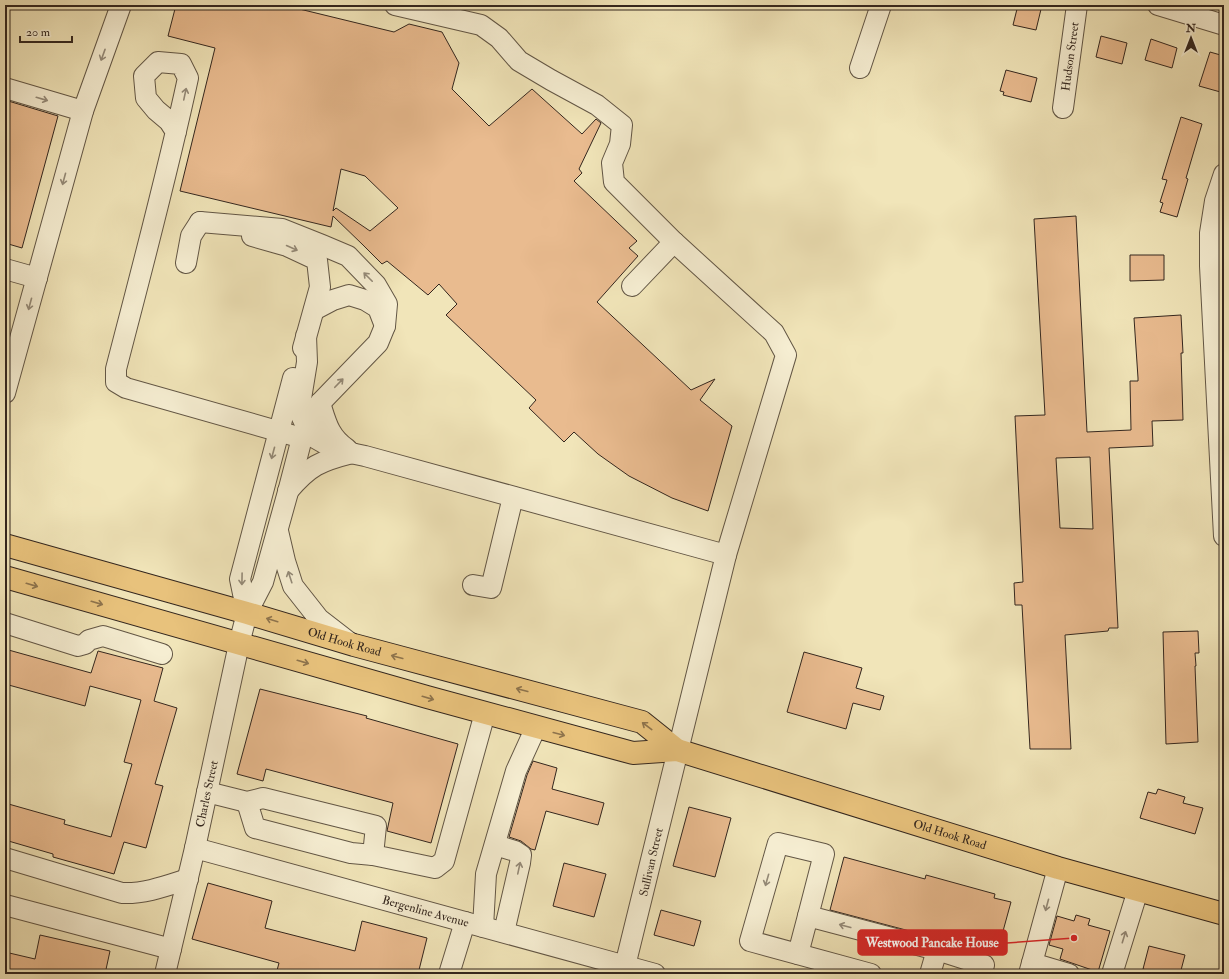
<svg xmlns="http://www.w3.org/2000/svg" width="1229" height="979" font-family="'IM FELL Double Pica',serif">
<style>
.building{fill:#e9bb8f;stroke:#33261e;fill-rule:evenodd}
.lines{fill:none;stroke-linecap:round;stroke-linejoin:round}
.minor-casing{stroke:#625645;stroke-width:22}
.major-casing{stroke:#33261e;stroke-width:24}
.minor{stroke:#f6eed2;stroke-width:20}
.major{stroke:#e8c27c;stroke-width:22}
.oneway{stroke:#948a78}
.oneway2{stroke:#8e744d}
.labels{text-anchor:middle;stroke-width:3;stroke-linejoin:round;paint-order:stroke}
.street-label{font-size:12px;fill:#33261e;stroke:#f6eed2}
.leader{fill:none;stroke:#d62828;stroke-width:1.5}
.callout-dot{fill:#d62828;stroke:#f6eed2;stroke-width:1.5}
.callout{fill:#d62828;stroke:#d62828;stroke-width:1.5}
.callout-label{font-size:13px;text-anchor:middle;font-weight:bold;fill:#fff}
</style>
<rect width="100%" height="100%" fill="#f1e5b9"/>
<filter id="stains"><feTurbulence type="fractalNoise" baseFrequency=".005" numOctaves="4"/><feColorMatrix values="0 0 0 0 .2 0 0 0 0 .09 0 0 0 0 .02 0 0 0 .5 -.17"/></filter>
<radialGradient id="worn" r=".72"><stop offset=".6" stop-color="#630" stop-opacity="0"/><stop offset="1" stop-color="#630" stop-opacity=".3"/></radialGradient>
<g class="building">
<path d="M 176,5 L 283,5 L 394,32 L 409,24 L 442,32 L 459,63 L 452,89 L 489,126 L 532,89 L 582,134 L 596,119 L 601,123 L 579,169 L 582,173 L 574,181 L 637,241 L 629,248 L 638,256 L 597,302 L 691,390 L 715,379 L 700,400 L 732,426 L 708,511 L 672,498 L 629,476 L 598,454 L 574,432 L 564,442 L 529,408 L 536,400 L 446,315 L 457,304 L 439,284 L 428,295 L 387,261 L 382,264 L 363,245 L 333,216 L 331,227 L 180,191 L 215,48 L 168,36 ZM 341,169 L 365,176 L 398,208 L 370,231 L 336,208 L 333,211 Z"/>
<polygon points="1018,5 1042,5 1036,30 1013,25"/>
<polygon points="1101,36 1127,43 1122,64 1096,57"/>
<polygon points="1151,39 1177,48 1172,68 1145,60"/>
<polygon points="1210,52 1224,56 1224,93 1199,86"/>
<polygon points="1006,70 1037,78 1031,102 1003,95 1004,92 1000,91"/>
<polygon points="5,100 58,116 22,248 5,243"/>
<polygon points="1181,117 1202,124 1186,178 1188,179 1177,217 1160,212 1163,203 1160,202 1167,180 1162,179"/>
<path d="M 1076,216 L 1087,432 L 1131,430 L 1130,381 L 1138,381 L 1138,378 L 1134,318 L 1181,315 L 1183,353 L 1181,353 L 1183,420 L 1152,421 L 1153,446 L 1109,448 L 1118,628 L 1109,628 L 1108,631 L 1065,635 L 1071,749 L 1030,749 L 1022,605 L 1015,605 L 1014,583 L 1023,582 L 1015,416 L 1045,415 L 1034,219 ZM 1090,457 L 1093,529 L 1060,528 L 1056,458 Z"/>
<polygon points="1130,255 1164,255 1164,280 1130,281"/>
<polygon points="1198,631 1199,653 1195,653 1196,666 1195,666 1198,742 1166,744 1163,632"/>
<polygon points="5,649 91,673 98,651 163,668 154,701 177,708 155,784 163,786 146,848 124,842 114,874 53,857 53,854 5,840 5,803 65,820 64,824 111,837 132,764 124,762 141,700 90,686 85,706 5,684"/>
<polygon points="804,652 862,668 856,688 884,696 880,710 853,703 846,729 787,712"/>
<polygon points="260,689 367,716 366,718 458,744 431,843 387,831 393,803 266,769 263,781 237,774"/>
<polygon points="533,761 557,768 552,789 604,803 598,825 546,811 535,850 531,849 521,841 509,837 527,775"/>
<polygon points="1158,789 1185,797 1183,803 1203,808 1195,834 1140,818 1148,792 1156,794"/>
<polygon points="689,807 731,818 715,877 673,866"/>
<polygon points="844,857 925,879 926,875 995,894 994,898 1011,902 997,953 989,950 988,954 940,939 830,910"/>
<polygon points="564,863 606,874 594,917 553,906"/>
<polygon points="208,883 272,901 265,928 355,951 362,921 427,938 418,974 276,974 279,963 192,939"/>
<polygon points="661,910 701,921 694,946 654,935"/>
<polygon points="1076,915 1090,919 1088,925 1110,931 1098,972 1060,959 1063,949 1049,945 1057,916 1074,921"/>
<polygon points="40,935 110,951 105,974 5,974 5,952 35,959"/>
<polygon points="1149,946 1185,955 1180,974 1161,974 1143,969"/>
</g>
<g class="lines">
<defs>
<g id="minor">
<polyline points="395,5 481,25 499,38 519,61 551,80 597,105 622,125 620,144 612,163 614,182 674,242 774,333 786,355 726,555 623,974"/>
<polyline points="1158,5 1224,25"/>
<polyline points="860,68 881,5"/>
<polyline points="5,88 83,111"/>
<path id="s1" d="M 1063,108 L 1077,5"/>
<path d="M 176,132 L 169,121 L 156,110 L 146,98 L 144,76 L 158,62 L 181,64 L 188,78 C 167,176 141,272 116,369 L 116,382 L 126,388 L 302,438"/>
<polyline points="1224,174 1215,201 1210,233 1210,266 1224,536"/>
<polyline points="252,236 287,246 317,260 320,287 303,348"/>
<polyline points="186,263 191,236 200,222"/>
<polyline points="5,269 37,278"/>
<polyline points="632,286 674,242"/>
<polyline points="314,310 333,300 349,295 365,300 378,308 385,326"/>
<polyline points="306,336 307,362 299,411 307,428 315,438 336,450 365,456 726,555"/>
<polyline points="5,393 83,111 121,5"/>
<path d="M 320,403 C 326,422 329,437 347,449"/>
<path d="M 288,491 C 309,466 320,461 352,453"/>
<polyline points="278,531 285,561 293,586 319,619 350,643"/>
<polyline points="473,585 491,588 513,497"/>
<polyline points="247,613 240,579 293,378"/>
<polyline points="5,623 78,646 85,644 89,640 103,636 162,654"/>
<polyline points="207,792 247,802 263,798 376,826 373,855 435,868 444,861 485,713"/>
<polyline points="247,802 255,828 351,853 373,855"/>
<polyline points="495,845 515,851 521,855 520,863 504,932"/>
<path id="s2" d="M 195,848 L 655,974"/>
<path d="M 5,858 L 122,893 C 145,894 166,886 188,879"/>
<polyline points="5,905 171,949"/>
<polyline points="483,927 486,874 516,771 536,727"/>
<polyline points="798,954 808,916"/>
<polyline points="1032,963 1069,974"/>
<path id="s3" d="M 165,974 L 195,848 L 239,644 L 247,613 L 263,582 L 288,492 L 302,438 L 320,403 L 378,343 L 385,326 L 387,304 L 376,285 L 348,256 L 322,245 L 282,229 L 200,222"/>
<polyline points="449,974 465,922"/>
<polyline points="871,974 750,941 778,843 824,854 808,916 937,950 984,965 981,974"/>
<polyline points="930,974 937,950"/>
<polyline points="1029,974 1058,868"/>
<polyline points="1112,974 1138,890"/>
</g>
<g id="major">
<path id="s4" d="M 5,545 L 247,613 L 354,645 L 642,722 L 677,750"/>
<path id="s5" d="M 5,577 L 427,697 L 633,753 L 677,750 L 1058,868 L 1224,914"/>
</g>
</defs>
<use href="#minor" class="minor-casing"/>
<use href="#major" class="major-casing"/>
<use href="#minor" class="minor"/>
<use href="#major" class="major"/>
</g>
<defs><path id="oneway-shaft" d="M-6 0H5M1.5-3L5.5 0L1.5 3" fill="none" stroke-width="1.6" stroke-linecap="round" stroke-linejoin="round"/></defs>
<g class="oneway">
<use href="#oneway-shaft" transform="translate(103 55) rotate(110)"/>
<use href="#oneway-shaft" transform="translate(185 94) rotate(-78)"/>
<use href="#oneway-shaft" transform="translate(42 99) rotate(16)"/>
<use href="#oneway-shaft" transform="translate(64 179) rotate(105)"/>
<use href="#oneway-shaft" transform="translate(292 248) rotate(24)"/>
<use href="#oneway-shaft" transform="translate(368 277) rotate(-135)"/>
<use href="#oneway-shaft" transform="translate(30 304) rotate(105)"/>
<use href="#oneway-shaft" transform="translate(339 383) rotate(-46)"/>
<use href="#oneway-shaft" transform="translate(273 453) rotate(105)"/>
<use href="#oneway-shaft" transform="translate(290 577) rotate(-108)"/>
<use href="#oneway-shaft" transform="translate(242 579) rotate(91)"/>
<use href="#oneway-shaft" transform="translate(519 868) rotate(-78)"/>
<use href="#oneway-shaft" transform="translate(767 880) rotate(106)"/>
<use href="#oneway-shaft" transform="translate(1047 905) rotate(105)"/>
<use href="#oneway-shaft" transform="translate(845 926) rotate(-165)"/>
<use href="#oneway-shaft" transform="translate(1124 937) rotate(-73)"/>
</g>
<g class="oneway2">
<use href="#oneway-shaft" transform="translate(32 585) rotate(16)"/>
<use href="#oneway-shaft" transform="translate(97 603) rotate(16)"/>
<use href="#oneway-shaft" transform="translate(272 620) rotate(-163)"/>
<use href="#oneway-shaft" transform="translate(397 657) rotate(-165)"/>
<use href="#oneway-shaft" transform="translate(303 662) rotate(16)"/>
<use href="#oneway-shaft" transform="translate(522 690) rotate(-165)"/>
<use href="#oneway-shaft" transform="translate(428 698) rotate(16)"/>
<use href="#oneway-shaft" transform="translate(647 726) rotate(-143)"/>
<use href="#oneway-shaft" transform="translate(559 734) rotate(15)"/>
</g>
<g class="labels">
<g class="street-label">
<text dy="4" stroke="none"><textPath href="#s1" startOffset="52">Hudson Street</textPath></text>
<text dy="4" stroke="none"><textPath href="#s4" startOffset="353">Old Hook Road</textPath></text>
<text dy="4" stroke="none"><textPath href="#s3" startOffset="185">Charles Street</textPath></text>
<text dy="4" stroke="none"><textPath href="#s5" startOffset="982">Old Hook Road</textPath></text>
<text transform="translate(651 862) rotate(-77)" y="4">Sullivan Street</text>
<text dy="4" stroke="none"><textPath href="#s2" startOffset="239">Bergenline Avenue</textPath></text>
</g>
</g>
<path class="leader" d="M1074 938L1007 943"/>
<circle class="callout-dot" cx="1074" cy="938" r="4"/>
<rect class="callout" x="858" y="930" width="149" height="25" rx="4"/>
<g class="callout-label">
<text x="932" y="947">Westwood Pancake House</text>
</g>
<rect width="1229" height="979" fill="none" stroke="#f1e5b9" stroke-width="20"/>
<rect x="6" y="6" width="1217" height="967" fill="none" stroke="#33261e" stroke-width="2"/>
<rect x="10" y="10" width="1209" height="959" fill="none" stroke="#33261e"/>
<g transform="translate(1191 38)" stroke="#f6eed2" stroke-width="3" paint-order="stroke">
<path d="M0-3L7 15L0 10L-7 15Z" fill="#33261e"/>
<text y="-6" font-size="11" font-weight="bold" text-anchor="middle" fill="#33261e">N</text>
</g>
<path d="M20 36v6h52v-6" fill="none" stroke="#33261e" stroke-width="2"/>
<text x="26" y="36" font-size="12" fill="#33261e" stroke="#f6eed2" stroke-width="3" paint-order="stroke">20 m</text>
<rect width="100%" height="100%" filter="url(#stains)"/>
<rect width="100%" height="100%" fill="url(#worn)"/>
</svg>
